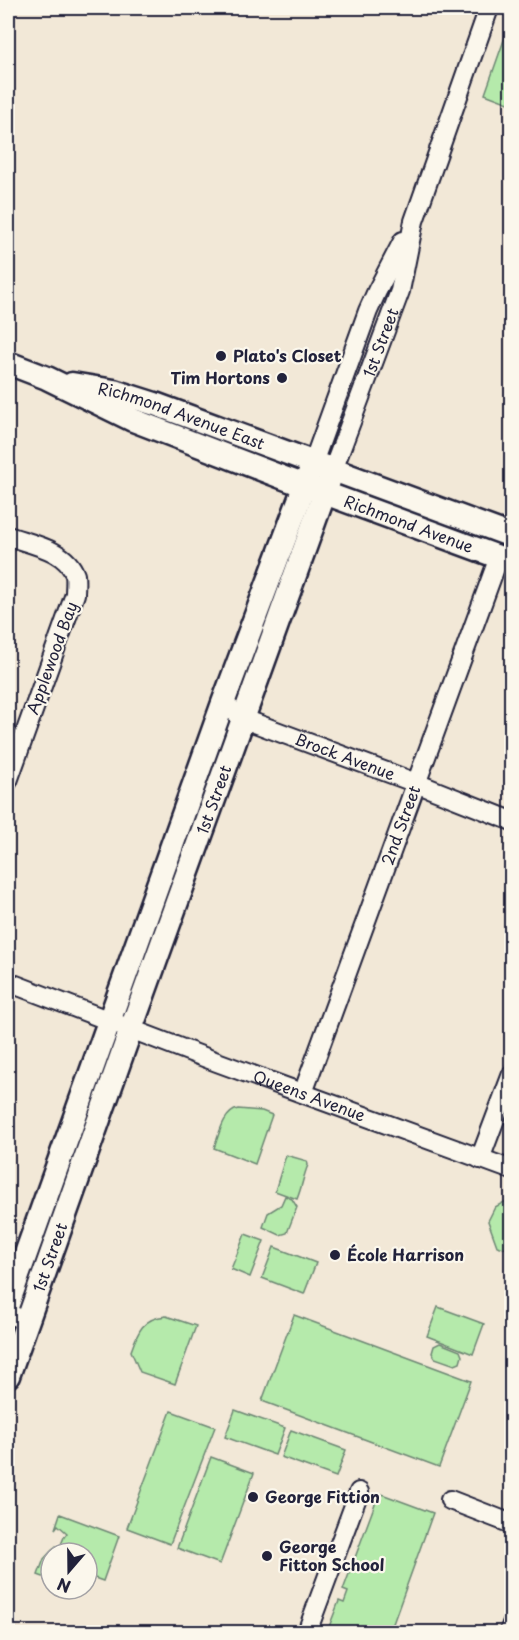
<svg xmlns="http://www.w3.org/2000/svg" width="519" height="1640" font-family="'Playpen Sans',sans-serif">
<style>
.green{fill:#b5eaab;stroke:#6c8673;stroke-width:1.5}
.lines{fill:none;stroke-linecap:round;stroke-linejoin:round}
.minor-casing{stroke:#22223b;stroke-width:22}
.major-casing{stroke:#22223b;stroke-width:27}
.minor{stroke:#fbf7ec;stroke-width:18}
.major{stroke:#fbf7ec;stroke-width:22}
.poi-dot{fill:#22223b;stroke:#fbf7ec;stroke-width:2}
.labels{text-anchor:middle;stroke-width:4.5;stroke-linejoin:round;paint-order:stroke}
.street-label{font-size:16px;fill:#22223b;stroke:#fbf7ec}
.poi-label{font-size:16px;font-weight:bold;fill:#22223b;stroke:#fbf7ec;text-anchor:start}
</style>
<rect width="100%" height="100%" fill="#f2e8d7"/>
<filter id="ink" filterUnits="userSpaceOnUse"><feTurbulence type="fractalNoise" baseFrequency=".0167" numOctaves="2"/><feDisplacementMap in="SourceGraphic" scale="12" xChannelSelector="R" yChannelSelector="G"/><feConvolveMatrix kernelMatrix="1 2 1 2 8 2 1 2 1" color-interpolation-filters="sRGB"/></filter>
<g filter="url(#ink)">
<g class="green">
<polygon points="511,20 511,104 485,94"/>
<path d="M 238,1109 L 262,1111 L 272,1115 L 255,1164 L 214,1148 C 219,1135 223,1112 238,1109 Z"/>
<path d="M 286,1155 L 307,1161 L 308,1165 C 303,1177 302,1187 297,1199 L 275,1191 Z"/>
<polygon points="285,1196 292,1199 297,1207 287,1233 280,1235 263,1227 268,1213 281,1205"/>
<polygon points="508,1200 511,1201 512,1247 507,1249 497,1246 488,1221 495,1207"/>
<polygon points="245,1234 264,1241 250,1277 231,1269"/>
<polygon points="274,1247 316,1263 304,1294 262,1278"/>
<polygon points="438,1307 484,1324 473,1354 427,1336"/>
<polygon points="294,1315 471,1381 439,1467 262,1401"/>
<path d="M 166,1316 L 196,1326 L 175,1384 L 140,1372 L 131,1351 C 138,1331 143,1318 166,1316 Z"/>
<polygon points="440,1343 460,1351 462,1356 460,1363 455,1365 435,1358 432,1353 434,1346"/>
<polygon points="235,1410 285,1428 275,1455 225,1437"/>
<polygon points="171,1411 215,1427 170,1544 127,1528"/>
<polygon points="291,1430 346,1450 336,1477 281,1457"/>
<polygon points="211,1457 254,1473 220,1564 177,1548"/>
<polygon points="379,1493 433,1513 390,1632 327,1632 339,1601 344,1603 348,1592 343,1590"/>
<polygon points="60,1514 119,1536 103,1581 89,1576 91,1570 87,1568 87,1553 51,1553 51,1580 38,1575 44,1559 56,1546 60,1547 64,1537 67,1533 58,1525 55,1529"/>
</g>
<g class="lines">
<defs>
<g id="minor">
<polyline points="313,463 368,311 377,291 403,241"/>
<path id="s1" d="M 333,470 L 400,291 L 414,221 L 489,8"/>
<path d="M 8,536 C 30,544 66,549 75,575 C 76,581 75,589 75,594 L 8,781"/>
<path id="s2" d="M 223,703 L 244,719 L 416,783 L 512,821"/>
<path id="s3" d="M 8,982 L 217,1062 L 512,1170"/>
<path id="s4" d="M 303,1093 L 499,557"/>
<polyline points="480,1159 512,1074"/>
<polyline points="8,1314 28,1321"/>
<polyline points="450,1500 512,1524"/>
<polyline points="307,1632 359,1492"/>
<polyline points="509,1632 512,1624"/>
</g>
<g id="major">
<path id="s5" d="M 8,363 L 47,378 L 133,420 L 284,478 L 512,562"/>
<path id="s6" d="M 72,384 L 114,391 L 155,404 L 512,536"/>
<polyline points="8,1304 223,703 313,463"/>
<path id="s7" d="M 8,1376 L 131,1029 L 333,470"/>
</g>
</defs>
<use href="#minor" class="minor-casing"/>
<use href="#major" class="major-casing"/>
<use href="#minor" class="minor"/>
<use href="#major" class="major"/>
</g>
</g>
<g class="poi-dot">
<circle cx="221" cy="356" r="6"/>
<circle cx="282" cy="378" r="6"/>
<circle cx="335" cy="1255" r="6"/>
<circle cx="253" cy="1497" r="6"/>
<circle cx="267" cy="1556" r="6"/>
</g>
<g class="labels">
<g class="street-label">
<text dy="6" stroke="none"><textPath href="#s1" startOffset="136">1st Street</textPath></text>
<text dy="6" stroke="none"><textPath href="#s6" startOffset="114">Richmond Avenue East</textPath></text>
<text dy="6" stroke="none"><textPath href="#s5" startOffset="432">Richmond Avenue</textPath></text>
<text transform="translate(52 658) rotate(-70)" y="6">Applewood Bay</text>
<text dy="6" stroke="none"><textPath href="#s2" startOffset="134">Brock Avenue</textPath></text>
<text dy="6" stroke="none"><textPath href="#s7" startOffset="612">1st Street</textPath></text>
<text dy="6" stroke="none"><textPath href="#s4" startOffset="285">2nd Street</textPath></text>
<text dy="6" stroke="none"><textPath href="#s3" startOffset="322">Queens Avenue</textPath></text>
<text dy="6" stroke="none"><textPath href="#s7" startOffset="126">1st Street</textPath></text>
</g>
<g class="poi-label">
<text x="233" y="362">Plato's Closet</text>
<text x="270" y="384" text-anchor="end">Tim Hortons</text>
<text x="347" y="1261">École Harrison</text>
<text x="265" y="1503">George Fittion</text>
<text x="279" y="1553">George<tspan x="279" dy="18">Fitton School</tspan></text>
</g>
</g>
<rect width="519" height="1640" fill="none" stroke="#fbf7ec" stroke-width="30"/>
<rect x="15" y="15" width="489" height="1610" fill="none" stroke="#22223b" stroke-width="2" filter="url(#ink)"/>
<g transform="translate(69 1571) rotate(200)"><circle r="28" fill="#fbf7ec" stroke="#a4a2a5" stroke-width="1.5"/>
<path d="M0-4.5L10 22L0 15L-10 22Z" fill="#22223b"/>
<text y="-9" font-size="16" font-weight="bold" text-anchor="middle" fill="#22223b">N</text>
</g>
</svg>
